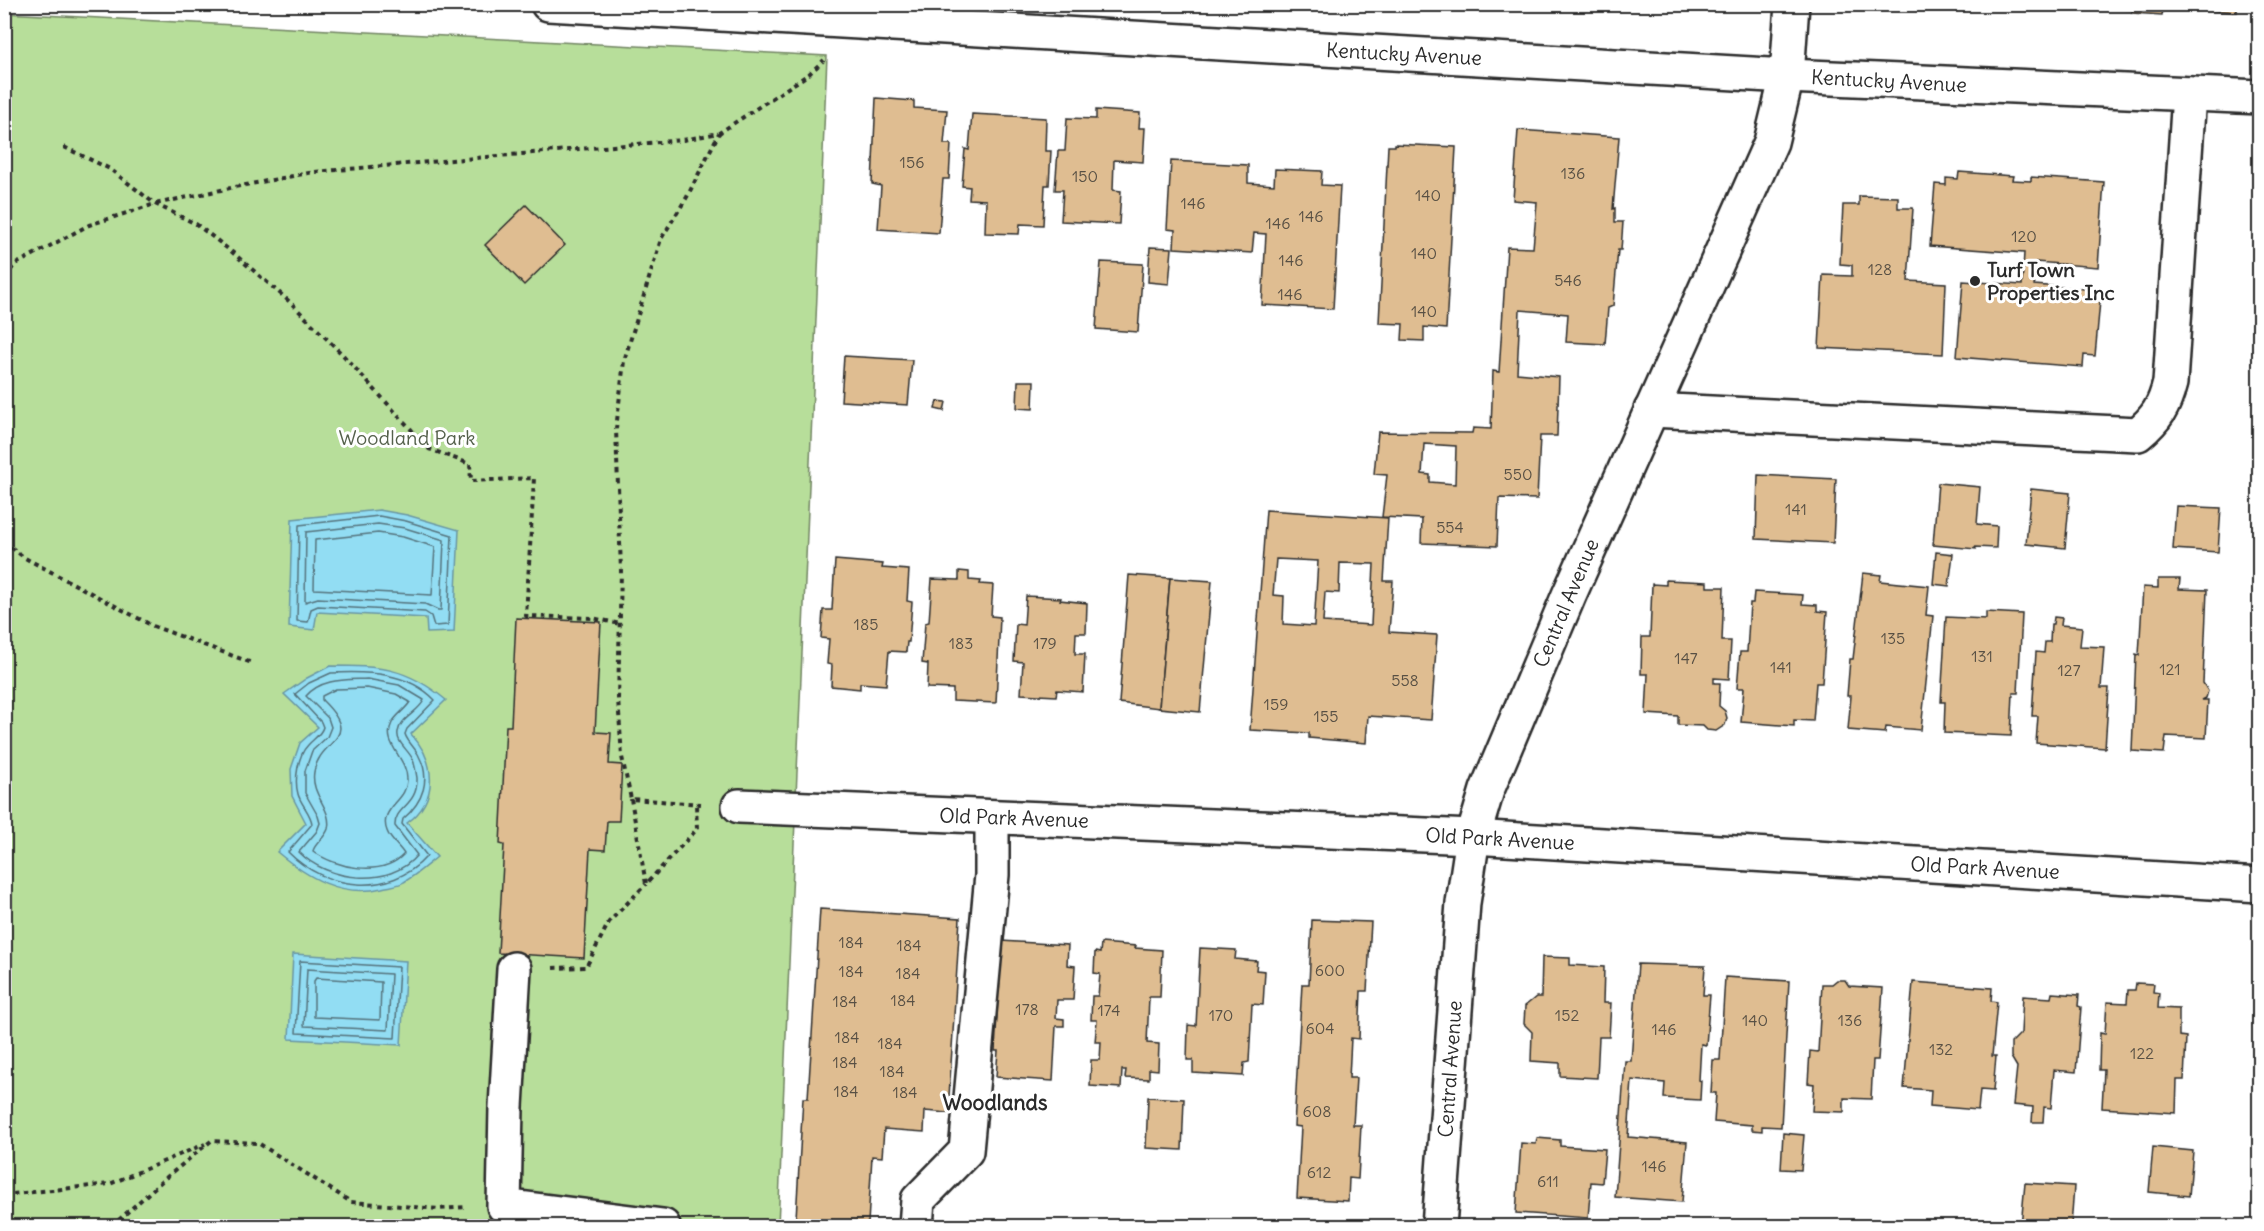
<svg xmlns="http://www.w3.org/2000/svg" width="2264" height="1231" font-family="Delius,sans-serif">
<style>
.green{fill:#b7de9a;stroke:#718462;stroke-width:1.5}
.water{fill:#92ddf3;stroke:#6996a3;stroke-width:1.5}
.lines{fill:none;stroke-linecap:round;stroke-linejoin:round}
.shore{stroke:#54727b;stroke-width:1.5}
.building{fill:#dfbd91;stroke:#2b2b2b;stroke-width:1.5;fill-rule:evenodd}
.minor-casing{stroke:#2b2b2b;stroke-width:38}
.path{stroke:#2b2b2b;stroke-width:4;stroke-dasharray:4.5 4.5;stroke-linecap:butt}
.minor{stroke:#fff;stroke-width:33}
.poi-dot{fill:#2b2b2b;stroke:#fff;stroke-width:2}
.labels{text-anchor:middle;stroke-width:6;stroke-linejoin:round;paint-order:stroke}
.number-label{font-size:16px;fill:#585044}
.street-label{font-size:20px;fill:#2b2b2b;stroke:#fff}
.poi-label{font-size:20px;font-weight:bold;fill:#2b2b2b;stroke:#fff;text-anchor:start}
.park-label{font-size:20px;fill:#55614c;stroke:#fff}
.neighbourhood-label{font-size:21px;font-weight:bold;fill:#2b2b2b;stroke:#fff}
</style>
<rect width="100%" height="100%" fill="#fff"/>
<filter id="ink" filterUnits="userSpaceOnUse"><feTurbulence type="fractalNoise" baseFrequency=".0167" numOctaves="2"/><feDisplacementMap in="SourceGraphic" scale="12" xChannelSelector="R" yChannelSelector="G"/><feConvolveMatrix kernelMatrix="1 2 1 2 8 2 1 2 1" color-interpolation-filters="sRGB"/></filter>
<g filter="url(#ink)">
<polygon class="green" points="4,13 827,56 778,1226 5,1226"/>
<g class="water">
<polygon points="379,510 407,515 459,530 454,632 427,633 426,618 317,612 314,630 289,627 292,519"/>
<path d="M 330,666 C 381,666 406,667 446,700 L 411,734 C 436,761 439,800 407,823 L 437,857 C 427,865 416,875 404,882 C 398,886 389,886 382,888 C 341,898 307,877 277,852 L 306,823 L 292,796 L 291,769 L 300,743 L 318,727 L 284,694 L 307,678 Z"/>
<polygon points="293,954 406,961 401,1045 289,1039"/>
</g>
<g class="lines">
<g class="shore">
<polygon points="379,516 406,521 452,535 448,625 434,626 431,616 425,612 318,606 311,609 308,622 297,621 299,525"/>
<polygon points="378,524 405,528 444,540 441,610 438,610 425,604 318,598 305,602 306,532"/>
<polygon points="378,533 403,537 435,547 432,595 314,589 315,540"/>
<path d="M 331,673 C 368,671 408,672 435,700 L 407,729 L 405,734 C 407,741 414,747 418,754 C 432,779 423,802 403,819 L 402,824 L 427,856 C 390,898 325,890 288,852 L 312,824 C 311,813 301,805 298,794 C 294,780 298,755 308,745 C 313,739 321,735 323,727 L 321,722 L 295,694 L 309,683 Z"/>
<path d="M 367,679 L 399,685 L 424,700 C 419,712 400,718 398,732 C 396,743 409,750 413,760 C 415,765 416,772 417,778 C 418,806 394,807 395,826 L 417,855 C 389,889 327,881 299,852 L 317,831 L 320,823 L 318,816 L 305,793 L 305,771 L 312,751 L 327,737 L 331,727 L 328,718 L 306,696 C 322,678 345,680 367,679 Z"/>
<path d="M 367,688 L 396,694 L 410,702 C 405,710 396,715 392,723 C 381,744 407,757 407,779 C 408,801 378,808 387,831 C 390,840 399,846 404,854 C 382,878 335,868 313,851 C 315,843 325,838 328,829 C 333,809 310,795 314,772 C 320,737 364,741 322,700 L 322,696 L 336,689 Z"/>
<polygon points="300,961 399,967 395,1038 296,1033"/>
<polygon points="307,969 391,974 388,1030 304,1026"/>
<polygon points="316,978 381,982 380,1020 314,1017 314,981"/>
</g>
</g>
<g class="building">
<polygon points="2107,4 2185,4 2185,11 2163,9 2162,15 2132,13 2132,10 2107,8"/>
<polygon points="2190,4 2257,4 2257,9 2237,7 2237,12 2204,10 2204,5"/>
<polygon points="876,98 914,101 914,108 947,110 944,144 951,144 949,179 943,179 939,233 878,229 881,186 872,184"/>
<polygon points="1096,110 1140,113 1139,128 1145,128 1143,162 1114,160 1113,190 1121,191 1119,224 1061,221 1063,190 1055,190 1058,151 1065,151 1067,118 1096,119"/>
<polygon points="972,114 1046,118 1045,151 1051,151 1049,185 1045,185 1043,225 1020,224 1019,234 985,233 986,200 969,199 970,187 962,186 965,149 969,150"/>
<path d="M 1518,130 L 1619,137 L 1613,209 L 1615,208 L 1615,222 L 1623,222 L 1621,250 L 1618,250 L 1613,306 L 1608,308 L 1605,344 L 1566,342 L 1568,314 L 1520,310 L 1517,373 L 1559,377 L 1557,436 L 1540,436 L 1537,499 L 1499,498 L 1497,546 L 1421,543 L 1422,519 L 1382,517 L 1387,475 L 1374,474 L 1378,432 L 1472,433 L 1473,428 L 1491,429 L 1493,371 L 1499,372 L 1507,247 L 1533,248 L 1537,202 L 1513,200 ZM 1424,444 L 1456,446 L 1455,484 L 1430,482 L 1430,475 L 1422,474 Z"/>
<polygon points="1395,144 1456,147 1446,329 1424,327 1424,341 1402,340 1403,324 1379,323 1388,146 1395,146"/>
<polygon points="1171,161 1248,165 1248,183 1274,185 1275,169 1322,171 1321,185 1340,186 1333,309 1262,305 1266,234 1254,233 1252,253 1174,248 1175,230 1167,229"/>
<polygon points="1959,172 2013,176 2012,180 2031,181 2031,177 2104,182 2098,267 2036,262 2034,285 2086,289 2085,300 2100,301 2095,356 2084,355 2083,367 1957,357 1963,281 2022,285 2024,253 1930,246 1935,184 1946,185 1946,178 1958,179"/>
<polygon points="1859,196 1898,197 1898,208 1913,208 1908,281 1946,283 1943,354 1819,348 1823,275 1852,276 1852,265 1840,264 1843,205 1859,205"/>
<polygon points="526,205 565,245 524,285 485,245"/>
<polygon points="1150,247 1172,248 1169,284 1148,282"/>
<polygon points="1101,262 1143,264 1138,332 1096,329"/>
<polygon points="844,356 912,360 908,405 841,401"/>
<polygon points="1018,381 1034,381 1033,409 1017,408"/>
<polygon points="937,401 946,402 944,411 935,409"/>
<polygon points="1758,475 1836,479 1833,543 1756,539"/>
<polygon points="1938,483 1980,487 1977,524 1997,526 1996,548 1975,547 1976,549 1933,545"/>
<polygon points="2031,489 2070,493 2065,548 2026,544"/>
<polygon points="2176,506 2221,508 2218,552 2173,549"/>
<path d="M 1266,510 L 1388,518 L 1384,581 L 1393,581 L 1389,632 L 1437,635 L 1431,720 L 1368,716 L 1366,743 L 1309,738 L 1309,733 L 1250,730 ZM 1276,559 L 1318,561 L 1314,626 L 1283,624 L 1284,596 L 1273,595 ZM 1340,563 L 1374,564 L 1371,625 L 1323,622 L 1325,592 L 1339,593 Z"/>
<polygon points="1936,552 1953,554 1949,586 1933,584"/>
<polygon points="835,560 883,564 882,568 909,570 907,601 912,602 909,642 907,642 906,652 889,651 886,685 860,683 860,689 831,686 832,665 827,664 829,639 821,638 823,610 832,610"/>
<polygon points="959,571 969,572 969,580 981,581 980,584 993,585 991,616 1000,617 996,703 953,701 953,689 927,688 928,664 922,663 925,623 929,622 932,579 959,580"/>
<polygon points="1863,573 1881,575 1880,581 1929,586 1926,615 1933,616 1921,730 1886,727 1885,733 1848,730 1851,696 1847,696 1850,659 1853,659"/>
<polygon points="1129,575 1170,578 1159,708 1119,703"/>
<polygon points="1170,578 1212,581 1200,712 1159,708"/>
<polygon points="2158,579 2180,579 2179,589 2207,590 2203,683 2208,691 2206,698 2202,700 2208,700 2206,738 2166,736 2164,753 2132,751 2136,654 2139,655 2143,587 2158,588"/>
<polygon points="1666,580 1707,582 1707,587 1724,587 1722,641 1731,641 1729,679 1714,678 1714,683 1720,683 1719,706 1725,711 1727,718 1725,725 1716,731 1707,730 1703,726 1678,725 1678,716 1646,714 1648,674 1641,674 1642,637 1650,637 1652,584 1666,585"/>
<polygon points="1754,592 1803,595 1802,604 1817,605 1817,611 1827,612 1822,683 1816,683 1813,721 1794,720 1794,726 1741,722 1744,688 1737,688 1740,652 1747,652 1750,603 1753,603"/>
<polygon points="1026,596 1061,598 1060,600 1087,603 1086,633 1076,633 1075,654 1085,654 1083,692 1057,690 1056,696 1021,694 1023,662 1014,661 1016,624 1024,625"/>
<polygon points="1986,612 2022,614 2018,693 2013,693 2011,736 1944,733 1945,702 1941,702 1946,617 1986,619"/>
<polygon points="2054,617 2062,618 2061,625 2082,627 2080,646 2104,647 2101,688 2109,688 2105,748 2036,743 2038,716 2032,716 2036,652 2044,653 2045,642 2050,642 2051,624 2053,624"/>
<polygon points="516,618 601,622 595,732 611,733 609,764 622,765 619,821 607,821 605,850 590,849 584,958 498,953 504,845 500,844 506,726 511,726"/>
<polygon points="820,909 960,918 948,1113 925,1111 924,1132 884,1129 882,1157 872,1156 868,1223 796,1218 803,1098 808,1098"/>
<polygon points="1312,920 1371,922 1367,991 1361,991 1359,1039 1351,1038 1349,1078 1356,1078 1353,1125 1361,1125 1358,1179 1349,1178 1348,1201 1297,1198 1301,1127 1294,1126 1302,984 1309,984"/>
<polygon points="1001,941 1068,945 1067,965 1075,966 1073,1000 1057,1000 1056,1018 1064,1019 1064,1026 1056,1026 1053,1081 996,1077 998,1051 995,1051"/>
<polygon points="1101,943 1136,946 1135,948 1162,950 1160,997 1149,997 1147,1043 1159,1044 1158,1070 1149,1069 1149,1079 1125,1078 1126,1070 1122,1070 1121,1088 1090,1086 1091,1060 1100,1060 1101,1042 1095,1042 1097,1020 1091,1020 1092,996 1098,996 1100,974 1094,973 1095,952 1100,953"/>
<polygon points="1200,948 1236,950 1235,959 1257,961 1256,970 1265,971 1263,1005 1252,1004 1249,1062 1244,1063 1243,1076 1193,1073 1193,1060 1187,1060 1188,1025 1196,1026"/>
<polygon points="1542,957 1570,958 1570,965 1604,967 1603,1003 1611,1003 1609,1037 1599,1037 1597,1078 1560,1076 1560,1063 1531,1061 1532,1032 1524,1024 1525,1006 1536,997 1541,997"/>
<polygon points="1638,964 1705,966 1703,995 1710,995 1706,1045 1701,1044 1699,1080 1701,1081 1700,1100 1664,1098 1665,1083 1632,1080 1628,1137 1687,1142 1682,1202 1615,1197 1625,1061 1631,1061"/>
<polygon points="1725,977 1789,981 1781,1127 1762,1126 1762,1131 1752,1130 1752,1125 1714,1122 1716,1093 1711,1093 1713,1060 1720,1060"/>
<polygon points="1837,980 1845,980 1849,986 1883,988 1878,1060 1873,1060 1871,1099 1844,1098 1844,1112 1812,1111 1814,1084 1808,1083 1810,1051 1818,1052 1822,984 1832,984"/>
<polygon points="1913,982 1992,988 1991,1001 1997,1002 1992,1056 1996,1056 1993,1091 1980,1090 1978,1110 1930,1106 1931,1090 1904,1088"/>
<polygon points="2136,983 2154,984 2153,992 2159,993 2158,1008 2179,1009 2179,1036 2186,1037 2184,1080 2177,1080 2176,1113 2102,1108 2104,1070 2099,1070 2100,1033 2105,1034 2107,1002 2127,1003 2128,990 2135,990"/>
<polygon points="2052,993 2079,995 2078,1006 2081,1007 2076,1072 2054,1070 2051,1108 2044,1107 2043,1122 2032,1122 2033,1107 2013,1105 2017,1067 2011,1057 2011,1043 2021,1033 2023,996 2051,998"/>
<polygon points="1148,1097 1184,1099 1182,1150 1146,1148"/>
<polygon points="1783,1133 1804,1135 1801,1170 1781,1169"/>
<polygon points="1537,1138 1560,1140 1560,1146 1605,1149 1602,1183 1591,1182 1588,1218 1516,1213 1521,1143 1536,1144"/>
<polygon points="2153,1147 2193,1151 2189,1196 2149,1192"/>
<polygon points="2025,1183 2074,1186 2071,1226 2021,1226"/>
</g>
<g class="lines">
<defs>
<g id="minor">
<polyline points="548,4 1787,76 2260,97"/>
<path d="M 1651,410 L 2138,434 C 2157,418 2164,407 2170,383 L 2189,94"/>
<polyline points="739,806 1473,837 2260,885"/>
<polyline points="514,969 506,1107 504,1206 663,1226"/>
<polyline points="916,1226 918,1200 966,1151 992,875 992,817"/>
<polyline points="1439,1226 1463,903 1473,837 1487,790 1569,595 1771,142 1787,76 1792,4"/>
</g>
</defs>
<use href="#minor" class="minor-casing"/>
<g class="path">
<polyline points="64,147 110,169 155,204 196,224 232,252 290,302 343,355 429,449 470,464 471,481 534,478 526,616 593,618 620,624"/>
<polyline points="4,277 16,264 89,225 155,204 235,187 314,172 683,140 719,133 809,74 824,60"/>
<polyline points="4,542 25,558 153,626 252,663"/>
<polyline points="631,799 646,884 697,829 696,804"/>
<polyline points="701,804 631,799 622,757 618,699 621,571 616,429 624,361 661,239 687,197 719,133"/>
<polyline points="553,968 586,967 609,922 646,884"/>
<polyline points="4,1195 110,1184 205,1144"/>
<polyline points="112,1226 162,1181 211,1141 258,1143 351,1202 439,1209 467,1207"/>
</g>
<use href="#minor" class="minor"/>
</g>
</g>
<circle class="poi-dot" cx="1975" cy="281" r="6"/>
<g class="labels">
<g class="number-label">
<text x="912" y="168">156</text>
<text x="1573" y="179">136</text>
<text x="1085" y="182">150</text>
<text x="1428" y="201">140</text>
<text x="1193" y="209">146</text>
<text x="1311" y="222">146</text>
<text x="1278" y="229">146</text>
<text x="2024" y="242">120</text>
<text x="1424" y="259">140</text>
<text x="1291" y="266">146</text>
<text x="1880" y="275">128</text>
<text x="1568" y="286">546</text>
<text x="1290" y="300">146</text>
<text x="1424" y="317">140</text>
<text x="1518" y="480">550</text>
<text x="1796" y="515">141</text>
<text x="1450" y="533">554</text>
<text x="866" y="630">185</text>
<text x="1893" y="644">135</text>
<text x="961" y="649">183</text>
<text x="1045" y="649">179</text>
<text x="1982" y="662">131</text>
<text x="1686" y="664">147</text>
<text x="1781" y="673">141</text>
<text x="2170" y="675">121</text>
<text x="2069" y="676">127</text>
<text x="1405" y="686">558</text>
<text x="1276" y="710">159</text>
<text x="1326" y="722">155</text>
<text x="851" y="948">184</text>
<text x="909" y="951">184</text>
<text x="1330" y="976">600</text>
<text x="851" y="977">184</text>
<text x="908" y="979">184</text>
<text x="903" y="1006">184</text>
<text x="845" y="1007">184</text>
<text x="1027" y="1015">178</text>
<text x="1109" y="1016">174</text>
<text x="1221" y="1021">170</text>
<text x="1567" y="1021">152</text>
<text x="1755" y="1026">140</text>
<text x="1850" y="1026">136</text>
<text x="1320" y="1034">604</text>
<text x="1664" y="1035">146</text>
<text x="847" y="1043">184</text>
<text x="890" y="1049">184</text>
<text x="1941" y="1055">132</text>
<text x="2142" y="1059">122</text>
<text x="845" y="1068">184</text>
<text x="892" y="1077">184</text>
<text x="846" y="1097">184</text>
<text x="905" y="1098">184</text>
<text x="1317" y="1117">608</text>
<text x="1654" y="1172">146</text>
<text x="1319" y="1178">612</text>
<text x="1548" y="1187">611</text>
</g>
<g class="street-label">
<text transform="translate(1404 54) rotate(3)" y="7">Kentucky Avenue</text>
<text transform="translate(1889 81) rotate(3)" y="7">Kentucky Avenue</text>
<text transform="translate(1566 603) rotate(-67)" y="7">Central Avenue</text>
<text transform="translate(1014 818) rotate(2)" y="7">Old Park Avenue</text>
<text transform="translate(1500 839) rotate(3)" y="7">Old Park Avenue</text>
<text transform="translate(1985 868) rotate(3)" y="7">Old Park Avenue</text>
<text transform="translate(1450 1069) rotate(-86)" y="7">Central Avenue</text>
</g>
<g class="poi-label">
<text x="1987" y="277">Turf Town<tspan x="1987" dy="23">Properties Inc</tspan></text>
</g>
<g class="park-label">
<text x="407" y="445">Woodland Park</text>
</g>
<g class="neighbourhood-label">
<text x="995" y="1110">Woodlands</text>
</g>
</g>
<rect width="2264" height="1231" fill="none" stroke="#fff" stroke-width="24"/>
<rect x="12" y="12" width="2240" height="1207" fill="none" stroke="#2b2b2b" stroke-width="2" filter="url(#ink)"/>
</svg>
